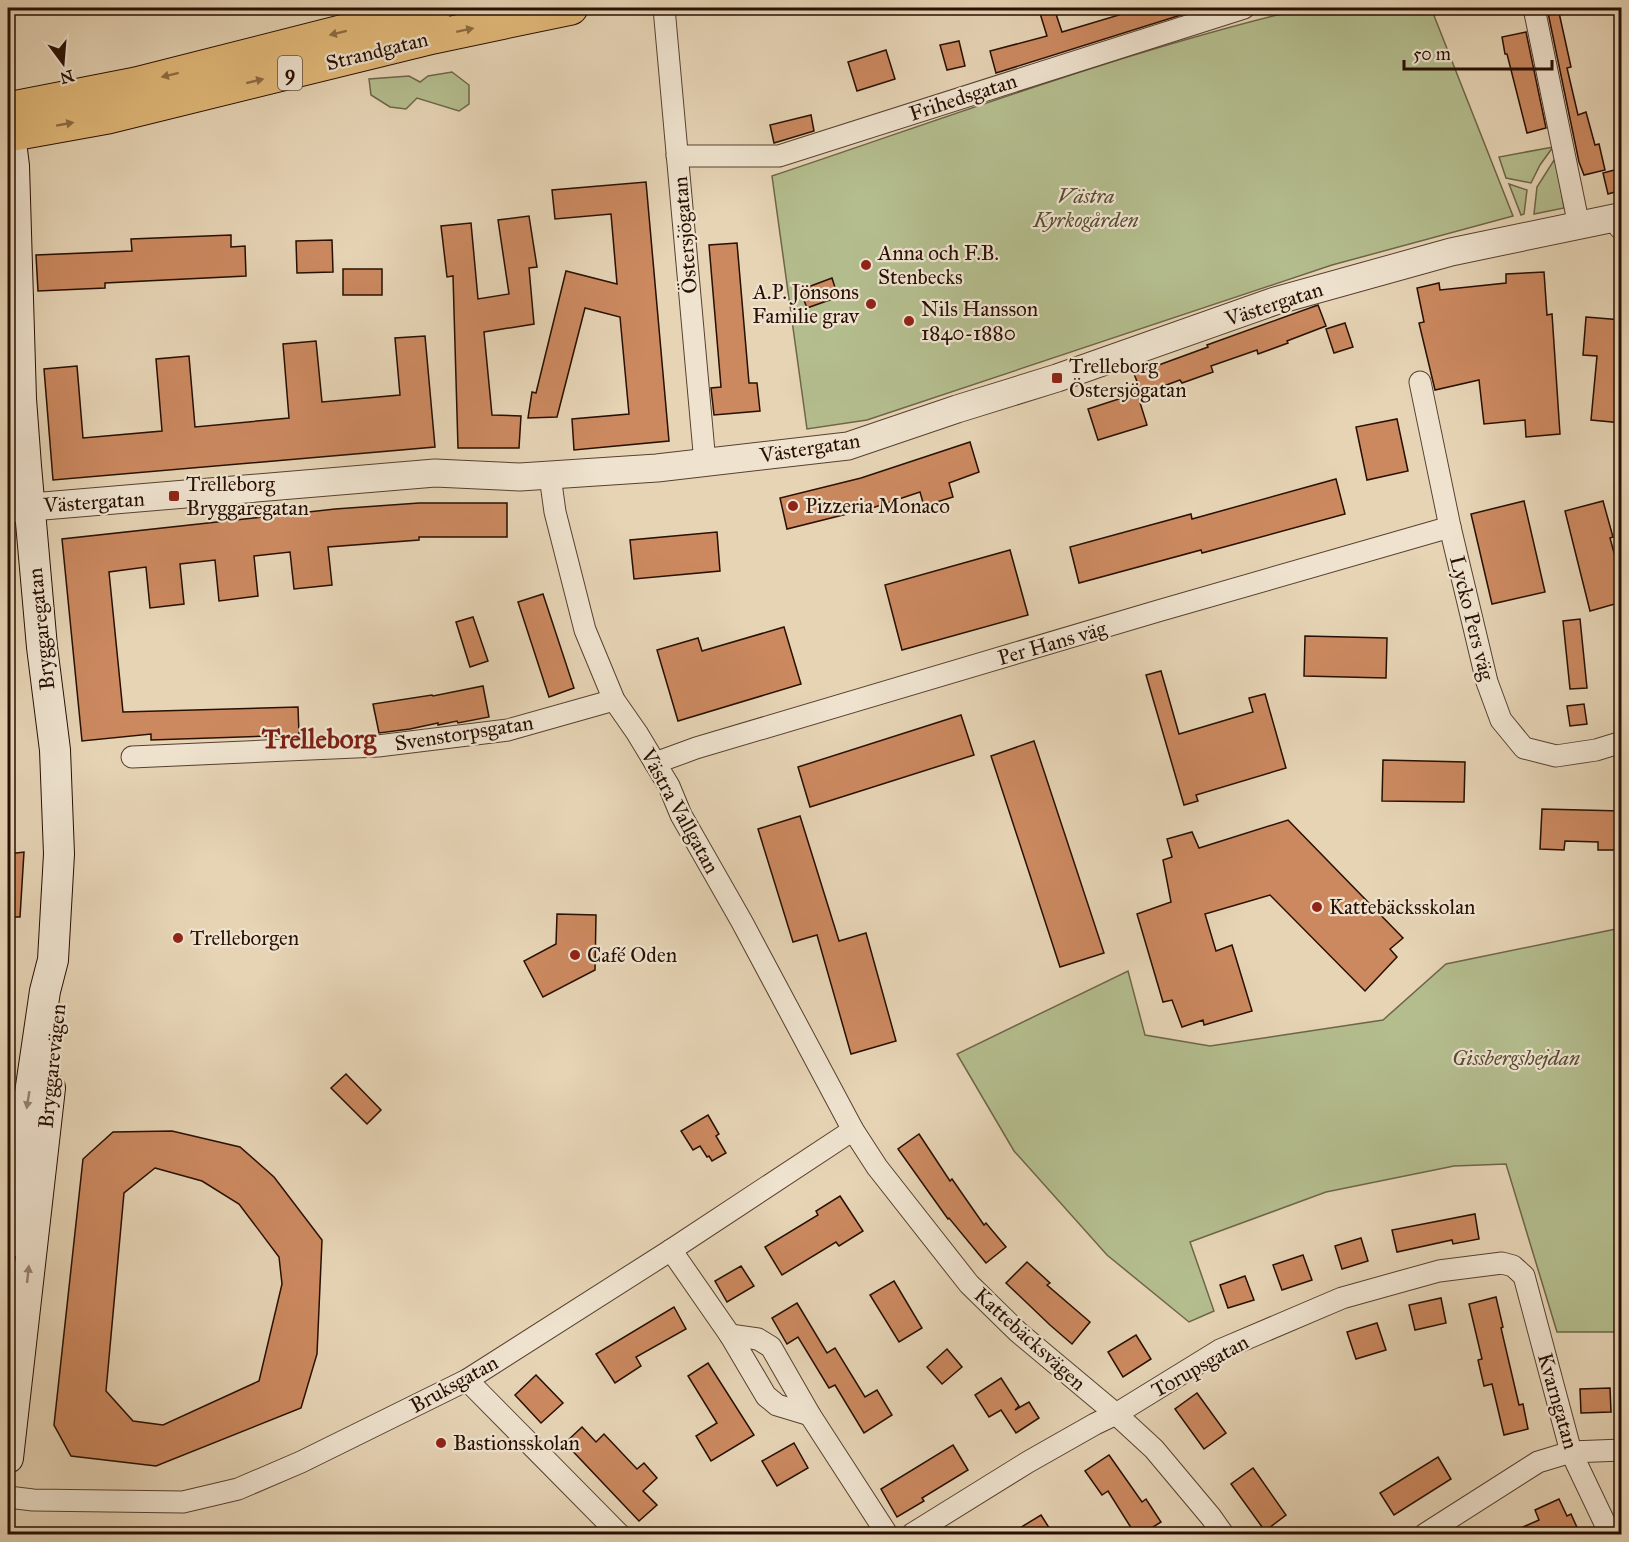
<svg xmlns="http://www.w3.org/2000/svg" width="1629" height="1542" font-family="'IM FELL Great Primer',serif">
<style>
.green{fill:#b4bd8e;stroke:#6e6648;stroke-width:1.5}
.building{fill:#cc8960;stroke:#270f02;stroke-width:1.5;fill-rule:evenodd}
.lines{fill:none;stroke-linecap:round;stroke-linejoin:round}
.minor-casing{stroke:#57402f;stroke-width:23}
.tertiary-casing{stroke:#57402f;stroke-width:29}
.secondary-casing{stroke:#270f02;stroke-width:32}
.primary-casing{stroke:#270f02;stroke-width:35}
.minor{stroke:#efe3cf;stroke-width:21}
.tertiary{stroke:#efe3cf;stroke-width:27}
.secondary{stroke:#efe3cf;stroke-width:30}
.primary{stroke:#e3ba7a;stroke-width:33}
.oneway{fill:#8e6d44}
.oneway2{fill:#958473}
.poi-dot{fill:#8f2418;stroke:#efe3cf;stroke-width:2}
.labels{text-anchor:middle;stroke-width:4.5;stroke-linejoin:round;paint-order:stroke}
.shield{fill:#efe3cf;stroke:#634f40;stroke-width:1.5}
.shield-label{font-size:20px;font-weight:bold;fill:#270f02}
.street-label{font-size:21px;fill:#270f02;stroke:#efe3cf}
.park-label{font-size:21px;font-style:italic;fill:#584c33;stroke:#efe3cf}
.poi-label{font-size:21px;fill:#270f02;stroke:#efe3cf;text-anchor:start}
.district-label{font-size:27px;font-weight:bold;fill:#7a1f14;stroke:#efe3cf}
</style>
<rect width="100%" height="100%" fill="#e6d4b5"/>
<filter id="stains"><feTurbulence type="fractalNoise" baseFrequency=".00333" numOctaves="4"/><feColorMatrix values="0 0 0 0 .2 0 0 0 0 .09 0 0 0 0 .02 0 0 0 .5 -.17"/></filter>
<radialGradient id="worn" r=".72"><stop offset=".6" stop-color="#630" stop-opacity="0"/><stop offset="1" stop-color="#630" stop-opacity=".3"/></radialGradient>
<g class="green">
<path d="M 1306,8 L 1431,8 L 1513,216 L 1332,265 L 867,420 L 807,429 L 772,176 C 949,117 1124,51 1306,8 Z"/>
<polygon points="452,72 469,85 469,104 459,111 417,98 406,109 390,107 371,95 369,79 409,76 420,82 428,76"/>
<polygon points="1553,147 1540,165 1531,183 1506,178 1499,157"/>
<polygon points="1556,157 1564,208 1534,214 1537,187"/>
<polygon points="1509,184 1527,190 1524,214 1521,215"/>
<polygon points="1621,928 1621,1332 1557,1332 1506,1164 1454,1166 1326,1192 1190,1242 1214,1311 1189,1322 1107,1255 1014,1151 957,1054 1128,971 1145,1035 1210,1046 1383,1020 1446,964"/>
</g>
<g class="building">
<polygon points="1048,8 1054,8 1062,32 1119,15 1119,14 1137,8 1200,9 996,73 990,51 1047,36 1039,10"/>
<polygon points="1547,8 1558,8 1571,67 1567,68 1578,115 1586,112 1595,145 1599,144 1605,170 1584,175 1579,162"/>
<polygon points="1526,32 1546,128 1527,133 1507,54 1505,54 1502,37"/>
<polygon points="959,41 965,66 947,70 940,45"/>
<polygon points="886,50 895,79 857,91 848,62"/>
<polygon points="811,115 814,131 774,143 770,125"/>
<polygon points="1622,168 1622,190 1608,194 1603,173"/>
<polygon points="646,182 669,441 574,450 572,419 629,414 620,317 585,308 557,417 528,418 532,392 536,393 566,271 617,284 611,214 555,219 552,190"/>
<polygon points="529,216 537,267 529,268 534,324 484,332 492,415 521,416 519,448 458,448 453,276 447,277 441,226 471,223 478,299 509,294 498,220"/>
<polygon points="231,235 231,247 245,246 246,276 105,283 105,288 38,291 36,255 132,251 131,239"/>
<polygon points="332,240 333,272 297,273 296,241"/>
<polygon points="737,243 749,383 757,383 760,411 714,415 711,388 721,387 709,245"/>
<rect x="343" y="269" width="39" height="26"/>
<polygon points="1544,272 1547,315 1552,314 1560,434 1526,437 1525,420 1484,424 1479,380 1435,390 1419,323 1424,322 1417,288 1439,283 1440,290 1506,283 1506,274"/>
<polygon points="832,278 838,297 807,308 800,290"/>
<polygon points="1318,305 1326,326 1287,341 1288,343 1258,354 1257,350 1211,366 1213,372 1182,383 1180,380 1142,394 1134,374 1208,347 1207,345"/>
<polygon points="1586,317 1622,320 1622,423 1591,420 1597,356 1583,355"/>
<polygon points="1345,323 1353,347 1334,353 1326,329"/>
<polygon points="425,336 435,447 53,480 44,369 77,366 83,438 162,431 156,359 189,356 195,427 289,418 283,344 316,341 322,402 400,395 395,338"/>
<polygon points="1137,393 1147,425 1098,440 1088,409"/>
<polygon points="1397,419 1408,471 1367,480 1356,427"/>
<polygon points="970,442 979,472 949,483 953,497 924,506 920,492 875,507 787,529 780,498 861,478"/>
<polygon points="1336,479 1345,514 1202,553 1201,550 1079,583 1070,547 1191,514 1192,519"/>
<polygon points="1524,501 1545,592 1492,604 1471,514"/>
<polygon points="1603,501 1613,537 1610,538 1622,582 1622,602 1590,611 1565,511"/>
<polygon points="419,503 507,503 507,537 419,537 419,540 328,547 332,585 294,589 290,552 254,556 258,596 219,601 215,560 180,564 184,604 150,608 146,567 109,572 123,712 298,707 299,735 151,740 151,734 82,741 62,539 335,509"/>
<polygon points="717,532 720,571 634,579 630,540"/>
<polygon points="1010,550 1028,615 902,650 885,585"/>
<polygon points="543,594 574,688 549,697 518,602"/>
<polygon points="473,617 488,661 470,667 456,622"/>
<polygon points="1580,619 1587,688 1570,689 1563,621"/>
<polygon points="784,627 801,684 678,721 657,650 698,638 702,651"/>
<polygon points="1305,636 1387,638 1386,678 1304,676"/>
<polygon points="1161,671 1179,734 1253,712 1249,698 1265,694 1286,768 1196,795 1198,801 1184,805 1146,675"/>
<polygon points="483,686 489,717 458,723 457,721 438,725 438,723 410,729 379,733 373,704 432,695 433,696"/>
<polygon points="1584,704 1587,724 1570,726 1567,706"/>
<polygon points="961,715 974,755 810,807 798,767"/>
<polygon points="1034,741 1104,953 1060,967 991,756"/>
<polygon points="1383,760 1465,762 1464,802 1382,801"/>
<polygon points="1542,809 1622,811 1622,850 1598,850 1598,842 1565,841 1564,850 1540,849"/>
<polygon points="800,816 839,941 866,933 896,1041 851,1054 817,935 793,942 758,829"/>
<polygon points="1288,820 1403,938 1390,949 1397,957 1365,991 1270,895 1205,914 1216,951 1232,945 1252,1011 1204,1025 1203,1020 1182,1027 1172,1000 1163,1002 1137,914 1171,902 1163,860 1172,857 1167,839 1192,832 1199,848"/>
<polygon points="24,852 20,917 8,917 8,854"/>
<polygon points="557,914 596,915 595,970 543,997 524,961 556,944"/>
<polygon points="346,1074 381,1110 367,1124 331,1088"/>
<polygon points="708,1115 719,1134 716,1136 726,1153 712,1161 709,1156 707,1157 700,1146 693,1150 681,1131"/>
<path d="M 172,1131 L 240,1147 L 274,1177 L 322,1240 L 317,1354 L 301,1408 L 156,1466 L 71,1456 L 54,1425 L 83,1159 L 113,1132 ZM 155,1168 L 202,1181 L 239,1204 L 279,1257 L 282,1284 L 259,1381 L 163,1425 L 133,1421 L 106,1391 L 124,1193 Z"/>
<polygon points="919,1134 950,1181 952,1179 984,1225 986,1223 1006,1247 986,1263 949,1218 948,1219 898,1149"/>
<polygon points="840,1196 863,1231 839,1246 836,1242 782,1275 765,1247 818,1215 816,1211"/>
<polygon points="1475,1214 1479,1239 1453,1244 1452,1240 1397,1252 1392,1230"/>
<polygon points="1361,1238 1368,1261 1342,1269 1335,1246"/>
<polygon points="1303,1255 1312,1280 1282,1290 1273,1265"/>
<polygon points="1027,1262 1050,1283 1047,1285 1090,1322 1072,1344 1050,1325 1006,1283"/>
<polygon points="741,1266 754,1286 727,1302 715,1281"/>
<polygon points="1245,1276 1254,1300 1228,1308 1220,1285"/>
<polygon points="894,1281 922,1328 899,1342 870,1295"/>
<polygon points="1496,1297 1503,1327 1501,1328 1519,1405 1523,1404 1528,1429 1504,1435 1492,1384 1484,1386 1478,1360 1482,1359 1469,1304"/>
<polygon points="1441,1298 1446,1323 1415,1330 1409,1305"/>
<polygon points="797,1303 827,1353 835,1348 865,1397 877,1390 892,1415 864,1433 835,1385 829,1388 798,1337 787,1344 772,1318"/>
<polygon points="674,1307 686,1329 636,1357 641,1366 615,1383 596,1354"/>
<polygon points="1377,1323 1386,1350 1356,1359 1347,1332"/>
<polygon points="1136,1335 1151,1359 1123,1377 1108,1352"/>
<polygon points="947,1349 962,1367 942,1384 927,1367"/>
<polygon points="708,1363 754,1435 711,1461 696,1436 717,1423 688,1376"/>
<polygon points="536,1375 563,1403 541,1423 515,1395"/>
<polygon points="1001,1378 1019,1406 1015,1410 1029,1402 1039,1418 1016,1433 1001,1410 989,1417 975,1395"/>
<polygon points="1610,1388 1611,1412 1581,1413 1580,1389"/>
<polygon points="1197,1393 1226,1433 1204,1449 1175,1409"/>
<polygon points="582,1427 596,1442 604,1434 637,1469 644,1463 657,1478 643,1491 657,1505 639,1521 565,1443"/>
<polygon points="794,1443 808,1468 777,1486 762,1461"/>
<polygon points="953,1445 968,1470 922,1498 924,1501 897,1517 881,1489"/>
<polygon points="1109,1455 1142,1502 1146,1499 1161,1522 1142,1534 1135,1534 1108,1491 1102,1495 1085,1471"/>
<polygon points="1438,1457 1451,1479 1394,1515 1380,1493"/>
<polygon points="1253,1468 1286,1515 1265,1531 1231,1484"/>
<polygon points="1559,1499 1567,1516 1571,1514 1580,1534 1507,1534 1539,1520 1535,1510"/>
<polygon points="1041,1515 1053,1534 1010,1534"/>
</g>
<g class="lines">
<defs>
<g id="minor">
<polyline points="664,8 705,463"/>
<polyline points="1534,8 1579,226"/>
<polyline points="677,156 779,156 1244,8"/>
<polyline points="1420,382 1450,527 1487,682 1501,720 1524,748 1556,756 1596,750 1622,742"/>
<polyline points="550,476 555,512 585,630 614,700 637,733 669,786 681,815 742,922 853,1130 877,1167 969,1284 1018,1332 1116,1414 1154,1449 1211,1517 1223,1534"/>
<polyline points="132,757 378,746 508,730 614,700"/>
<polyline points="655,763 696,748 1158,611 1450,527"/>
<polyline points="671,1250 730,1335 766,1396 777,1405 810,1415"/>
<polyline points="730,1335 758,1339 771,1347 810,1415 887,1534"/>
<polyline points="467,1380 619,1534"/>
<polyline points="8,1497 33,1500 183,1502 238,1489 301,1462 467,1380 671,1250 853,1130"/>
<polyline points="912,1534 1028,1462 1095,1424 1116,1414 1220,1350 1342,1298 1439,1271 1502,1263 1513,1266 1524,1276 1571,1452 1610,1534"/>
<polyline points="1425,1534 1538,1462 1571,1452 1622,1450"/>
</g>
<polyline id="tertiary" points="8,509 435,473 520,477 657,468 848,446 957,409 1057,378 1275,301 1451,252 1619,217 1622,226"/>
<g id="secondary">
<polyline points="8,118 14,166 21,399 26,466 42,647 55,750 59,854 53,960 45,991 8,1243"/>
<polyline points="8,1458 50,1088"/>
</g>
<g id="primary">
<polyline points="8,109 136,84 435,8"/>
<polyline points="8,135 108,117 433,37 571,8"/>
</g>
</defs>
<use href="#minor" class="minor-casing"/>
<use href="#tertiary" class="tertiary-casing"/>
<use href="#secondary" class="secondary-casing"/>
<use href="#primary" class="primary-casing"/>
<use href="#minor" class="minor"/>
<use href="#tertiary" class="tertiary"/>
<use href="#secondary" class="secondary"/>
<use href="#primary" class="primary"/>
</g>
<defs><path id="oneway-solid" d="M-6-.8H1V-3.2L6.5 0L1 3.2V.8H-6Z" transform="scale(1.5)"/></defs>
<g class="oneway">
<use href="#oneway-solid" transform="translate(465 30) rotate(-12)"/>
<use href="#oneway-solid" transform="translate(338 33) rotate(166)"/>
<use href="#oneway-solid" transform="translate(170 75) rotate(166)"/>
<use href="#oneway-solid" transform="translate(255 81) rotate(-14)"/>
<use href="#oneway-solid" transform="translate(65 124) rotate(-10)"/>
</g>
<g class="oneway2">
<use href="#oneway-solid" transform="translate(28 1100) rotate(99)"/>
<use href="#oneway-solid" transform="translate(28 1274) rotate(-84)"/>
</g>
<g class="poi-dot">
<circle cx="866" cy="265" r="6"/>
<circle cx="871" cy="304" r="6"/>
<circle cx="909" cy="321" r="6"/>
<rect x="1051" y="372" width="12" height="12" rx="3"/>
<rect x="168" y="490" width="12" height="12" rx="3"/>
<circle cx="793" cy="506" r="6"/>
<circle cx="1317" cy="907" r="6"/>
<circle cx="178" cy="938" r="6"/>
<circle cx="575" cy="955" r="6"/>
<circle cx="441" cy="1443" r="6"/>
</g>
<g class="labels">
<rect class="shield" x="278" y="56" width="24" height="34" rx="4.5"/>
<g class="shield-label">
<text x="290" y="80">9</text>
</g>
<g class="street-label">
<text transform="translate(377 51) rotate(-14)" y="7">Strandgatan</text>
<text transform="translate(963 97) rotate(-18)" y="7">Frihedsgatan</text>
<text transform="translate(685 235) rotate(-95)" y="7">Östersjögatan</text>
<text transform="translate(1274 304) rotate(-18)" y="7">Västergatan</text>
<text transform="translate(810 448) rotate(-9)" y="7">Västergatan</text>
<text transform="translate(94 502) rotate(-4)" y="7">Västergatan</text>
<text transform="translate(1472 618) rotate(76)" y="7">Lycko Pers väg</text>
<text transform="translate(41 629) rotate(-96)" y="7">Bryggaregatan</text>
<text transform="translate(1052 643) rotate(-16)" y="7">Per Hans väg</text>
<text transform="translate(464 733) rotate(-9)" y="7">Svenstorpsgatan</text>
<text transform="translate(680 811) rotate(61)" y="7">Västra Vallgatan</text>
<text transform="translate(52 1066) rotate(-84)" y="7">Bryggarevägen</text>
<text transform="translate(1030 1339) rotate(42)" y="7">Kattebäcksvägen</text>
<text transform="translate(1200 1366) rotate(-29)" y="7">Torupsgatan</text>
<text transform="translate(454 1384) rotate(-29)" y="7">Bruksgatan</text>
<text transform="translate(1558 1401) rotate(74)" y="7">Kvarngatan</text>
</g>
<g class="park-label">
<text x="1086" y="203">Västra<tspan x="1086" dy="24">Kyrkogården</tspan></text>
<text x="1516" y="1065">Gissbergshejdan</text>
</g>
<g class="poi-label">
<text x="878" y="260">Anna och F.B.<tspan x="878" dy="24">Stenbecks</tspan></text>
<text x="859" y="299" text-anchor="end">A.P. Jönsons<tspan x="859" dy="24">Familie grav</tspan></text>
<text x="921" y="316">Nils Hansson<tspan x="921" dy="24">1840-1880</tspan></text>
<text x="1069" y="373">Trelleborg<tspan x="1069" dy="24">Östersjögatan</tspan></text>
<text x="186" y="491">Trelleborg<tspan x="186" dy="24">Bryggaregatan</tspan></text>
<text x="805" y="513">Pizzeria Monaco</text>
<text x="1329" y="914">Kattebäcksskolan</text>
<text x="190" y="945">Trelleborgen</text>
<text x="587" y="962">Café Oden</text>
<text x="453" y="1450">Bastionsskolan</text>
</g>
<g class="district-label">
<text x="319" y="748">Trelleborg</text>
</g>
</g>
<rect width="1629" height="1542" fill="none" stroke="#e6d4b5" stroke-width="30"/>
<rect x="9" y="9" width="1611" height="1524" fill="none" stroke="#270f02" stroke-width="3"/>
<rect x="15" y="15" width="1599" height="1512" fill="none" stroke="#270f02" stroke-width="1.5"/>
<g transform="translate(63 63) rotate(164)" stroke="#efe3cf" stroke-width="4.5" paint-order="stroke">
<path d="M0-4.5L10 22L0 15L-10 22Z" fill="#270f02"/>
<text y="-9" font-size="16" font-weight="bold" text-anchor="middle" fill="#270f02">N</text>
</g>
<path d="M1404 60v9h148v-9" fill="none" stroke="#270f02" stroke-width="3"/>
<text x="1413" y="60" font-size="18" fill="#270f02" stroke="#efe3cf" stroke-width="4.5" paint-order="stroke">50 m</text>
<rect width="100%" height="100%" filter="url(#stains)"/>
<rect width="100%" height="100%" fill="url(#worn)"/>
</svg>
